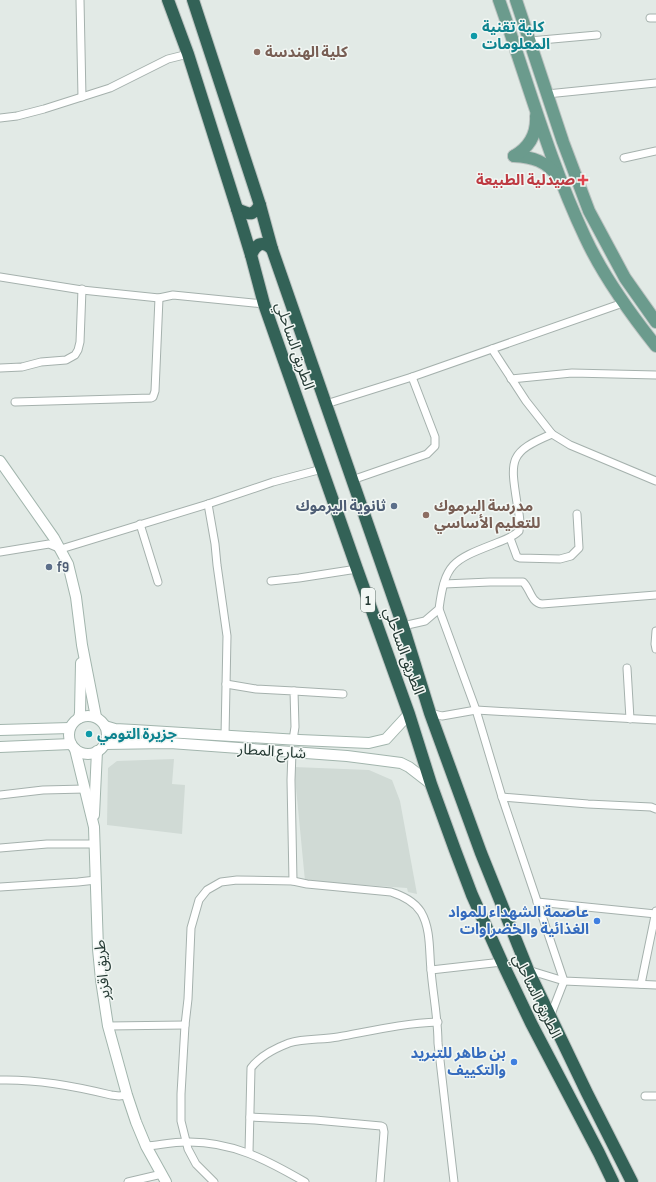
<svg xmlns="http://www.w3.org/2000/svg" width="656" height="1182" font-family="'Sofia Sans Condensed','Noto Sans Arabic',sans-serif">
<style>
.built{fill:#d0dad5}
.lines{fill:none;stroke-linecap:round;stroke-linejoin:round}
.street-casing{stroke:#a5b1ad;stroke-width:9}
.secondary-casing{stroke:#a2b5ad;stroke-width:12}
.primary-casing{stroke:#bdc4c2;stroke-width:14}
.highway-casing{stroke:#bdc4c2;stroke-width:14}
.street{stroke:#fff;stroke-width:7}
.secondary{stroke:#fff;stroke-width:10}
.primary{stroke:#6b9b8d;stroke-width:12}
.highway{stroke:#336257;stroke-width:12}
.culture-dot{fill:#0f9aa8;stroke:#f2f7f4;stroke-width:1.5}
.education-dot{fill:#8d6e63;stroke:#f2f7f4;stroke-width:1.5}
.health-dot{fill:#e0444e;stroke:#f2f7f4;stroke-width:1.5}
.service-dot{fill:#5c6f8a;stroke:#f2f7f4;stroke-width:1.5}
.shop-dot{fill:#3f7fe0;stroke:#f2f7f4;stroke-width:1.5}
.labels{text-anchor:middle;stroke-width:3;stroke-linejoin:round;paint-order:stroke}
.shield{fill:#f2f7f4;stroke:#62726d;stroke-width:1}
.shield-label{font-size:14px;font-weight:bold;fill:#243933}
.culture-label{font-size:15px;font-weight:bold;fill:#0d838f;stroke:#f2f7f4;text-anchor:start}
.education-label{font-size:15px;font-weight:bold;fill:#785e54;stroke:#f2f7f4;text-anchor:start}
.health-label{font-size:15px;font-weight:bold;fill:#be3a42;stroke:#f2f7f4;text-anchor:end}
.street-label{font-size:15px;fill:#243933;stroke:#f2f7f4}
.service-label{font-size:15px;font-weight:bold;fill:#4e5e75;stroke:#f2f7f4;text-anchor:end}
.shop-label{font-size:15px;font-weight:bold;fill:#366cbe;stroke:#f2f7f4;text-anchor:end}
</style>
<rect width="100%" height="100%" fill="#e2eae6"/>
<g class="built">
<polygon points="174,759 172,784 185,785 182,834 107,825 108,768 117,761"/>
<polygon points="294,767 369,770 392,780 400,801 417,894 408,892 407,888 305,881"/>
</g>
<g class="lines">
<defs>
<g id="street">
<polyline points="80,0 82,97"/>
<polyline points="650,18 656,18"/>
<polyline points="530,41 597,35"/>
<polyline points="547,94 656,83"/>
<polyline points="0,118 17,116 44,109 110,88 168,59 188,54"/>
<polyline points="624,158 656,151"/>
<polyline points="0,277 82,290 159,298 173,295 264,304"/>
<polyline points="492,349 526,401 552,434 570,445 656,481"/>
<polyline points="0,368 22,367 41,362 66,360 75,355 78,350 80,342 82,289"/>
<polyline points="511,379 572,373 656,375"/>
<polyline points="15,402 151,398 153,397 155,391 159,298"/>
<polyline points="326,404 412,377 623,303"/>
<polyline points="352,480 427,454 435,446 435,437 412,377"/>
<polyline points="208,504 215,544 217,565 227,636 225,736"/>
<polyline points="140,524 158,582"/>
<polyline points="510,538 517,557 520,558 560,559 571,556 579,548 577,514"/>
<polyline points="0,552 49,544 61,549 208,504 273,482 322,469"/>
<polyline points="271,581 299,578 357,569"/>
<path d="M 444,584 L 490,582 L 523,582 C 530,588 531,603 542,604 L 656,595"/>
<polyline points="439,609 476,710 502,797 564,981 550,1017"/>
<path d="M 403,626 L 425,621 L 439,609 C 445,563 453,560 494,544 C 503,540 512,538 519,531 C 521,521 519,513 517,503 C 510,459 509,452 552,434"/>
<polyline points="656,631 655,644 656,649"/>
<polyline points="627,668 630,719"/>
<polyline points="226,684 256,689 294,691 295,727 293,740"/>
<polyline points="294,691 343,694"/>
<polyline points="430,713 442,716 476,710 656,720"/>
<polyline points="292,752 291,780 293,881"/>
<polyline points="0,795 43,790 85,789"/>
<polyline points="502,797 588,804 651,807 656,809"/>
<polyline points="0,848 47,844 94,844"/>
<polyline points="0,887 78,882 96,880"/>
<polyline points="537,902 656,914"/>
<polyline points="431,970 502,962"/>
<polyline points="528,970 564,981 656,985"/>
<polyline points="641,984 656,911"/>
<polyline points="108,1026 185,1025"/>
<path d="M 0,1080 C 38,1079 75,1086 111,1095 L 119,1096 L 127,1095"/>
<polyline points="645,1096 656,1096"/>
<polyline points="250,1117 315,1120 381,1126 383,1127 384,1132 380,1182"/>
<path d="M 146,1146 C 159,1145 173,1142 186,1142 C 232,1141 267,1160 305,1182"/>
<path d="M 249,1152 L 251,1068 C 259,1057 276,1048 289,1043 C 305,1038 322,1040 338,1037 C 371,1031 404,1023 438,1022"/>
<polyline points="128,1182 162,1174"/>
<path d="M 214,1182 L 196,1164 L 188,1149 L 181,1121 L 181,1094 L 185,1025 L 188,999 L 191,928 L 199,900 L 207,890 L 221,882 L 237,880 L 293,881 L 307,884 L 391,892 C 403,896 414,901 421,912 C 431,929 429,951 431,970 C 433,995 438,1018 438,1043 L 454,1182"/>
</g>
<g id="secondary">
<polyline points="0,461 54,538 68,564 76,597 82,645 96,717"/>
<circle cx="88" cy="735" r="19"/>
<polyline points="79,718 80,713 81,663"/>
<polyline points="105,726 115,729 134,730 299,740 369,743 386,739 409,714"/>
<polyline points="0,730 70,728"/>
<polyline points="105,744 170,743 347,756 401,763 409,767 431,784"/>
<polyline points="0,747 71,744"/>
<polyline points="75,749 94,827 98,949 101,980 108,1026 127,1095 136,1122 146,1146 166,1182"/>
<polyline points="94,815 97,751"/>
</g>
<g id="primary">
<path d="M 499,0 C 527,79 549,161 585,237 C 603,276 629,312 656,346"/>
<polyline points="516,0 563,142 589,211 625,278 656,322"/>
<path d="M 514,156 C 533,157 546,161 558,177"/>
<path d="M 514,156 C 530,147 537,134 536,116"/>
</g>
<g id="highway">
<polyline points="168,0 188,54 237,209 251,255 264,304 357,569 409,714 431,784 455,850 472,895 502,962 531,1023 599,1153 613,1182"/>
<polyline points="193,0 260,205 272,249 403,626 430,713 481,853 528,970 587,1093 632,1182"/>
<path d="M 237,209 C 249,214 252,217 260,205"/>
<path d="M 251,255 C 256,244 262,240 272,249"/>
</g>
</defs>
<use href="#street" class="street-casing"/>
<use href="#secondary" class="secondary-casing"/>
<use href="#primary" class="primary-casing"/>
<use href="#highway" class="highway-casing"/>
<use href="#street" class="street"/>
<use href="#secondary" class="secondary"/>
<use href="#primary" class="primary"/>
<use href="#highway" class="highway"/>
</g>
<g class="culture-dot">
<circle cx="474" cy="36" r="4"/>
<circle cx="89" cy="734" r="4"/>
</g>
<g class="education-dot">
<circle cx="257" cy="52" r="4"/>
<circle cx="426" cy="515" r="4"/>
</g>
<path class="health-dot" d="M581 174h4v4h4v4h-4v4h-4v-4h-4v-4h4z"/>
<g class="service-dot">
<circle cx="394" cy="506" r="4"/>
<circle cx="49" cy="567" r="4"/>
</g>
<g class="shop-dot">
<circle cx="597" cy="921" r="4"/>
<circle cx="514" cy="1062" r="4"/>
</g>
<g class="labels">
<rect class="shield" x="361" y="588" width="14" height="24" rx="3"/>
<g class="shield-label">
<text x="368" y="605">1</text>
</g>
<g class="culture-label">
<text x="482" y="32">كلية تقنية<tspan x="482" dy="17">المعلومات</tspan></text>
<text x="97" y="739">جزيرة التومي</text>
</g>
<g class="education-label">
<text x="265" y="57">كلية الهندسة</text>
<text x="434" y="511">مدرسة اليرموك<tspan x="434" dy="17">للتعليم الأساسي</tspan></text>
</g>
<g class="health-label">
<text x="575" y="185">صيدلية الطبيعة</text>
</g>
<g class="street-label">
<text transform="translate(295 346) rotate(71)" y="5">الطريق الساحلي</text>
<text transform="translate(404 651) rotate(70)" y="5">الطريق الساحلي</text>
<text transform="translate(272 751) rotate(4)" y="5">شارع المطار</text>
<text transform="translate(102 970) rotate(-95)" y="5">طريق اقزير</text>
<text transform="translate(537 996) rotate(64)" y="5">الطريق الساحلي</text>
</g>
<g class="service-label">
<text x="386" y="511">ثانوية اليرموك</text>
<text x="57" y="572" text-anchor="start">f9</text>
</g>
<g class="shop-label">
<text x="589" y="917">عاصمة الشهداء للمواد<tspan x="589" dy="17">الغذائية والخضراوات</tspan></text>
<text x="506" y="1058">بن طاهر للتبريد<tspan x="506" dy="17">والتكييف</tspan></text>
</g>
</g>
</svg>
